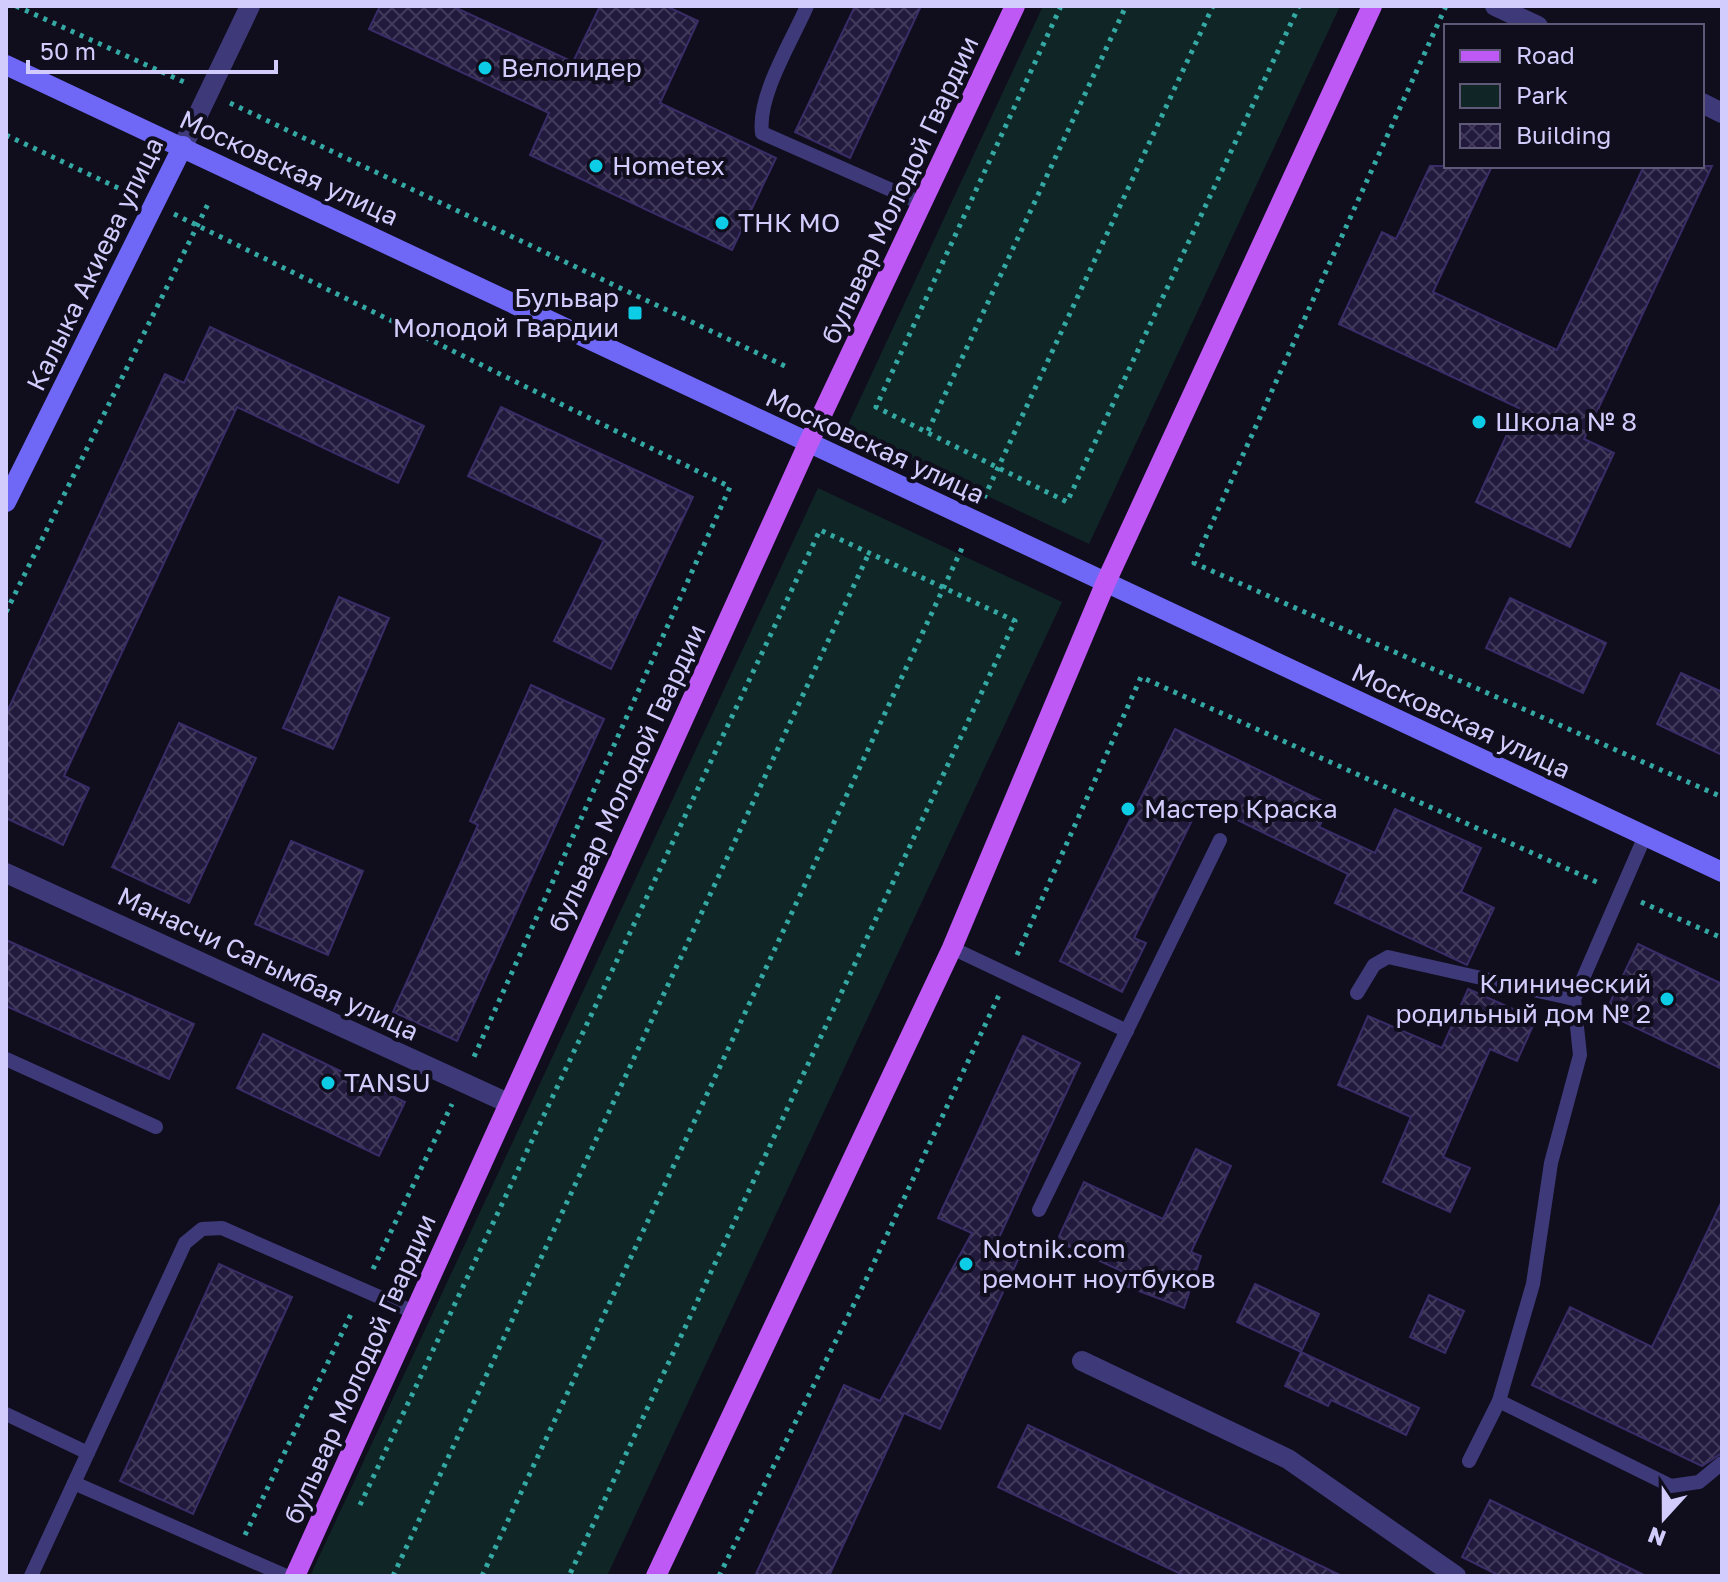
<svg xmlns="http://www.w3.org/2000/svg" width="1728" height="1582" font-family="'Golos Text',sans-serif">
<style>
.park{fill:#102626}
.building{fill:url(#building-cross-hatch);stroke:#3a2d67;stroke-width:2}
.lines{fill:none;stroke-linecap:round;stroke-linejoin:round}
.path{stroke:#34a8a3;stroke-width:5;stroke-dasharray:4 6;stroke-linecap:butt}
.lane{stroke:#3e3a79;stroke-width:14}
.street{stroke:#3e3a79;stroke-width:20}
.secondary{stroke:#6f68f6;stroke-width:20}
.primary{stroke:#be59f5;stroke-width:20}
.poi-dot{fill:#0dcce6;stroke:#100d1d;stroke-width:3}
.labels{text-anchor:middle;stroke-width:8;stroke-linejoin:round;paint-order:stroke}
.poi-label{font-size:26px;fill:#d2ccfc;stroke:#100d1d;text-anchor:start}
.street-label{font-size:26px;fill:#d2ccfc;stroke:#100d1d}
</style>
<defs>
<pattern id="building-cross-hatch" width="8" height="8" patternUnits="userSpaceOnUse" patternTransform="scale(2)"><rect width="8" height="8" fill="#221a3d"/><path d="M0 0l8 8M0 8l8-8" fill="none" stroke="#413a5a"/></pattern>
</defs>
<rect width="100%" height="100%" fill="#100d1d"/>
<g class="park">
<polygon points="1043,6 1340,6 1089,544 846,429"/>
<polygon points="818,488 1062,602 607,1576 310,1576"/>
</g>
<g class="building">
<polygon points="380,6 452,6 573,62 600,6 666,6 698,21 660,103 776,158 732,250 530,155 549,113 369,29"/>
<polygon points="855,6 921,6 850,158 795,132"/>
<polygon points="1430,166 1492,166 1433,292 1557,350 1644,166 1712,166 1584,439 1614,453 1570,547 1476,502 1519,408 1339,324 1382,232 1396,239"/>
<polygon points="210,327 424,426 398,483 237,407 64,776 89,788 63,845 6,818 6,714 165,374 184,383"/>
<polygon points="501,407 693,497 611,669 554,641 604,540 468,476"/>
<polygon points="339,597 389,618 333,749 283,728"/>
<polygon points="1510,598 1606,643 1583,693 1486,648"/>
<polygon points="1681,673 1722,692 1722,755 1657,724"/>
<polygon points="531,685 604,719 457,1041 393,1012 478,825 470,821"/>
<polygon points="179,723 256,758 189,903 112,867"/>
<polygon points="1175,729 1330,805 1319,827 1375,853 1395,809 1481,848 1461,892 1494,908 1467,965 1335,903 1348,874 1201,802 1134,938 1146,943 1122,992 1060,961"/>
<polygon points="291,841 363,871 328,955 255,924"/>
<polygon points="6,940 194,1024 169,1079 6,1006"/>
<polygon points="1638,944 1722,984 1722,1069 1605,1013"/>
<polygon points="1468,989 1536,1019 1517,1061 1490,1049 1443,1157 1470,1168 1450,1212 1383,1182 1411,1117 1338,1085 1368,1016 1442,1048"/>
<polygon points="263,1034 405,1102 379,1156 237,1088"/>
<polygon points="1023,1036 1080,1063 996,1244 1021,1253 940,1429 904,1413 829,1576 755,1576 844,1385 880,1401 972,1233 938,1218"/>
<polygon points="1196,1149 1231,1166 1191,1252 1201,1256 1184,1308 1128,1287 1132,1276 1057,1241 1084,1182 1163,1219"/>
<polygon points="1722,1201 1722,1453 1702,1466 1532,1385 1570,1307 1652,1347"/>
<polygon points="219,1264 292,1297 193,1514 120,1481"/>
<polygon points="1255,1284 1319,1314 1301,1352 1237,1322"/>
<polygon points="1429,1295 1464,1311 1445,1353 1410,1337"/>
<polygon points="1301,1352 1419,1408 1406,1435 1331,1400 1328,1406 1285,1386"/>
<polygon points="1028,1425 1342,1576 1185,1576 998,1487"/>
<polygon points="1490,1500 1646,1576 1500,1576 1462,1557"/>
</g>
<g class="lines">
<g class="path">
<polyline points="16,6 184,82"/>
<polyline points="1061,6 876,407 1067,502 1299,6"/>
<polyline points="1446,6 1194,563 1722,797"/>
<polyline points="230,103 789,368"/>
<polyline points="6,135 133,195"/>
<polyline points="174,214 730,487 473,1059"/>
<polyline points="928,431 1126,6"/>
<polyline points="984,498 1213,6"/>
<polyline points="6,612 210,200"/>
<polyline points="1641,902 1722,938"/>
<polyline points="1017,955 1141,677 1599,883"/>
<polyline points="373,1269 452,1104"/>
<polyline points="360,1505 820,530 1015,621 569,1576"/>
<polyline points="245,1535 353,1310"/>
<polyline points="393,1576 869,553"/>
<polyline points="482,1576 964,544"/>
<polyline points="719,1576 864,1284 1000,993"/>
</g>
<g class="lane">
<path d="M 807,6 C 792,41 757,96 762,133 L 923,204"/>
<polyline points="952,948 1127,1031"/>
<polyline points="1357,993 1374,965 1388,957 1574,999"/>
<polyline points="6,1059 156,1127"/>
<polyline points="1039,1210 1220,840"/>
<polyline points="1499,1401 1671,1486 1699,1482 1722,1463"/>
<polyline points="6,1414 88,1453"/>
<polyline points="1469,1461 1499,1401 1533,1284 1551,1163 1580,1055 1574,999 1645,836"/>
<polyline points="74,1483 286,1576"/>
<polyline points="31,1576 185,1243 202,1229 222,1228 416,1313"/>
</g>
<g class="street">
<polyline points="1495,6 1538,26"/>
<polyline points="1702,103 1722,113"/>
<polyline points="183,146 250,6"/>
<polyline points="6,873 508,1103"/>
<polyline points="1082,1361 1288,1459 1456,1576"/>
</g>
<g class="secondary">
<polyline points="6,65 1722,872"/>
<polyline points="6,502 183,146"/>
</g>
<g class="primary">
<polyline points="295,1576 808,444 1015,6"/>
<polyline points="656,1576 952,948 1106,582 1372,6"/>
</g>
</g>
<g class="poi-dot">
<circle cx="485" cy="68" r="8"/>
<circle cx="596" cy="166" r="8"/>
<circle cx="722" cy="223" r="8"/>
<rect x="627" y="305" width="16" height="16" rx="4"/>
<circle cx="1479" cy="422" r="8"/>
<circle cx="1128" cy="809" r="8"/>
<circle cx="1667" cy="999" r="8"/>
<circle cx="328" cy="1083" r="8"/>
<circle cx="966" cy="1264" r="8"/>
</g>
<g class="labels">
<g class="poi-label">
<text x="501" y="77">Велолидер</text>
<text x="612" y="175">Hometex</text>
<text x="738" y="232">ТНК МО</text>
<text x="619" y="307" text-anchor="end">Бульвар<tspan x="619" dy="30">Молодой Гвардии</tspan></text>
<text x="1495" y="431">Школа № 8</text>
<text x="1144" y="818">Мастер Краска</text>
<text x="1651" y="993" text-anchor="end">Клинический<tspan x="1651" dy="30">родильный дом № 2</tspan></text>
<text x="344" y="1092">TANSU</text>
<text x="982" y="1258">Notnik.com<tspan x="982" dy="30">ремонт ноутбуков</tspan></text>
</g>
<g class="street-label">
<text transform="translate(289 168) rotate(25)" y="9">Московская улица</text>
<text transform="translate(900 190) rotate(-65)" y="9">бульвар Молодой Гвардии</text>
<text transform="translate(95 264) rotate(-64)" y="9">Калыка Акиева улица</text>
<text transform="translate(875 446) rotate(25)" y="9">Московская улица</text>
<text transform="translate(1461 721) rotate(25)" y="9">Московская улица</text>
<text transform="translate(627 778) rotate(-65)" y="9">бульвар Молодой Гвардии</text>
<text transform="translate(268 964) rotate(25)" y="9">Манасчи Сагымбая улица</text>
<text transform="translate(360 1369) rotate(-66)" y="9">бульвар Молодой Гвардии</text>
</g>
</g>
<rect width="1728" height="1582" fill="none" stroke="#d2ccfc" stroke-width="16"/>
<rect x="1444" y="24" width="260" height="144" fill="#100d1d" stroke="#5e5976" stroke-width="2"/>
<rect x="1460" y="50" width="40" height="12" fill="#be59f5" stroke="#5e5976" stroke-width="2"/>
<text x="1516" y="64" font-size="24" fill="#d2ccfc">Road</text>
<rect x="1460" y="84" width="40" height="24" fill="#102626" stroke="#5e5976" stroke-width="2"/>
<text x="1516" y="104" font-size="24" fill="#d2ccfc">Park</text>
<rect x="1460" y="124" width="40" height="24" fill="url(#building-cross-hatch)" stroke="#5e5976" stroke-width="2"/>
<text x="1516" y="144" font-size="24" fill="#d2ccfc">Building</text>
<g transform="translate(1664 1518) rotate(201)" stroke="#100d1d" stroke-width="6" paint-order="stroke">
<path d="M0-6L14 30L0 20L-14 30Z" fill="#d2ccfc"/>
<text y="-12" font-size="22" font-weight="bold" text-anchor="middle" fill="#d2ccfc">N</text>
</g>
<path d="M28 60v12h248v-12" fill="none" stroke="#d2ccfc" stroke-width="4"/>
<text x="40" y="60" font-size="24" fill="#d2ccfc" stroke="#100d1d" stroke-width="6" paint-order="stroke">50 m</text>
</svg>
